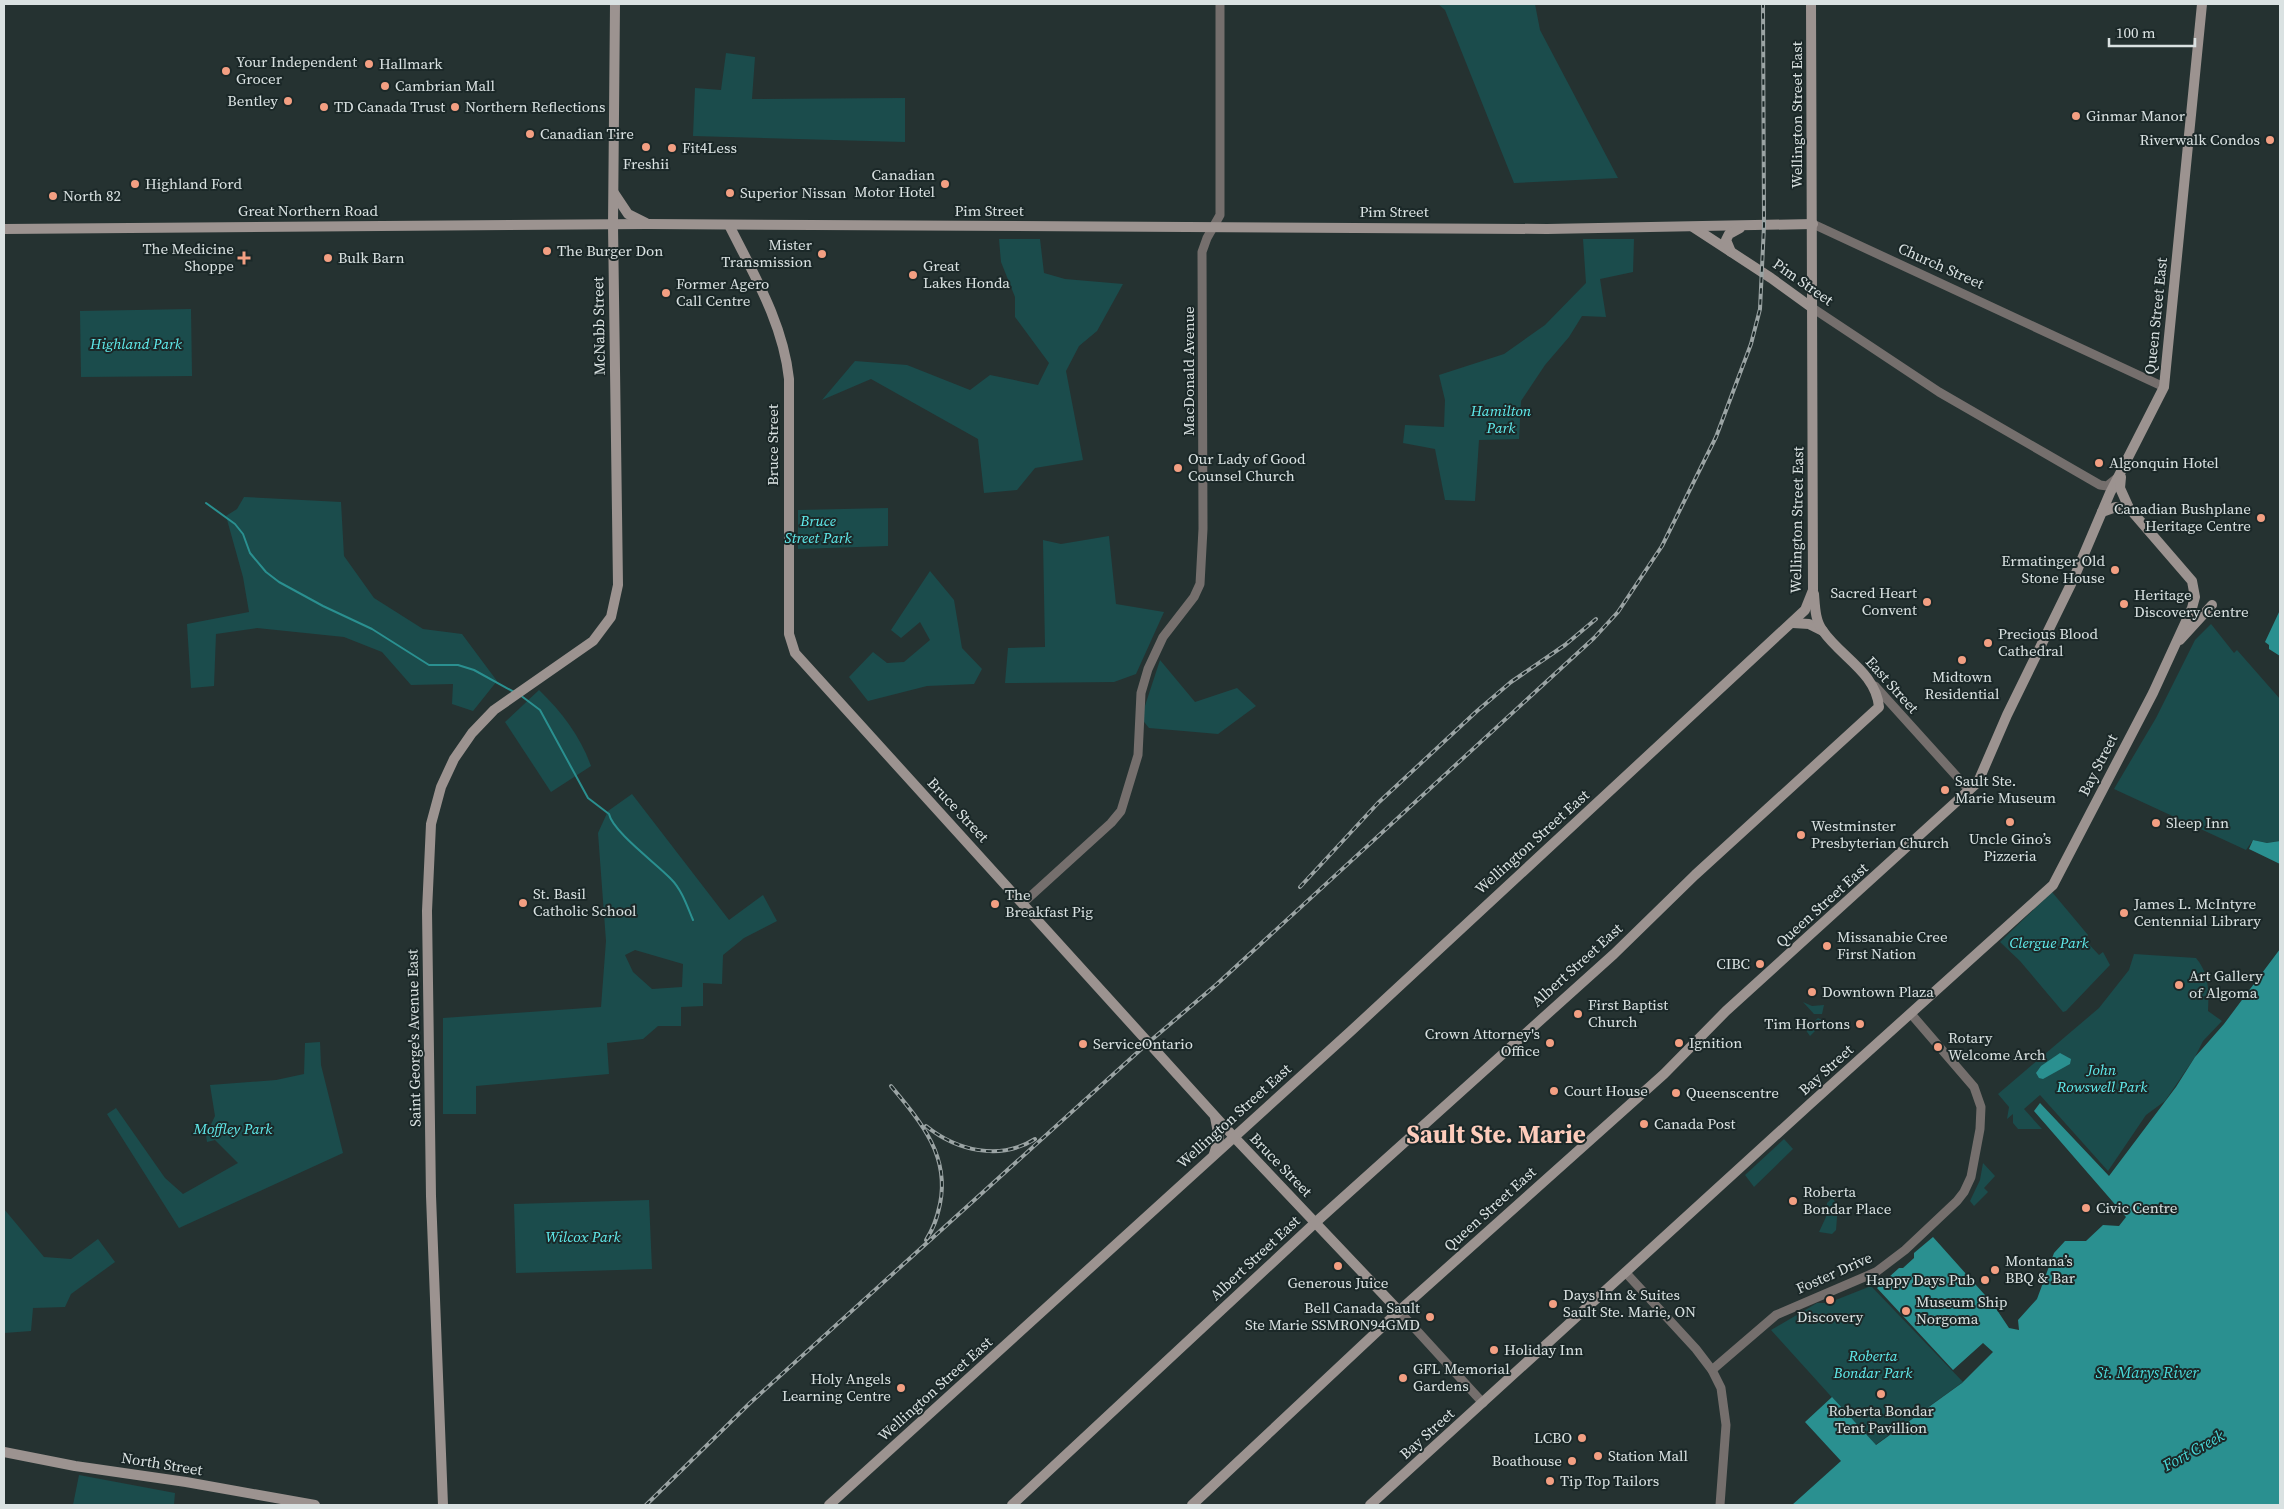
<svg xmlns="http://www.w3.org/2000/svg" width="2284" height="1509" font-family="'Source Serif 4',serif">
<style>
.green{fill:#1b4c4c;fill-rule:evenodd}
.water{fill:#2a9090}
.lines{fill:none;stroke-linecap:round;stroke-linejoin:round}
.stream{stroke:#2a9090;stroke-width:2}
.tertiary{stroke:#756f6d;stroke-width:9}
.secondary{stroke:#9c9390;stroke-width:10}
.rail-casing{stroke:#9ba4a4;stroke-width:4}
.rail{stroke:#1b2828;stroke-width:2;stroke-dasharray:5.5;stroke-linecap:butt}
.poi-dot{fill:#f39f82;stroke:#1b2828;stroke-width:2}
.labels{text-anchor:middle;stroke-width:4;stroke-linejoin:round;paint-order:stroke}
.poi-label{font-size:15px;fill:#dae2e2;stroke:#1b2828;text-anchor:start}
.street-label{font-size:15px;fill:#dae2e2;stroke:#1b2828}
.park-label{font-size:15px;font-style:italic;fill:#60eced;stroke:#1b2828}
.water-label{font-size:16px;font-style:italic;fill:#49dada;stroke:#1b2828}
.town-label{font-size:25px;font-weight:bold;fill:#fdccbb;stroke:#1b2828}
</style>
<rect width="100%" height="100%" fill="#253231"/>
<g class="green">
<polygon points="1438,4 1535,4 1540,30 1618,178 1514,183 1445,10"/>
<polygon points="726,53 755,57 752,99 905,98 905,142 693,136 695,88 721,90"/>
<polygon points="999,239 1040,239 1044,273 1065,279 1123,284 1097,331 1079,346 1066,371 1083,460 1035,468 1017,490 984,493 978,439 871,379 822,400 855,361 907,365 970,390 990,375 1038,385 1049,363 1015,317 1015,297 1001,262"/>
<polygon points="1583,239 1634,239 1633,272 1600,279 1606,317 1582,316 1569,337 1545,365 1521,401 1519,439 1479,440 1475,501 1445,500 1435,449 1403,443 1405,425 1444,427 1445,400 1439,375 1504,354 1545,325 1586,283"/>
<polygon points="191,309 192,376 81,377 80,311"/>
<polygon points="244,497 341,502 344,556 374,598 423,629 462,634 497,681 473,711 452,704 453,684 411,685 382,652 344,637 257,628 216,634 214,686 191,688 187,624 249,612 243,577 226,516 237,509"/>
<polygon points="888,508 888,546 798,549 798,510"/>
<polygon points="1109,536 1116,604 1164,612 1136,674 1114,682 1005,683 1008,648 1045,647 1043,540 1061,544"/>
<polygon points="930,571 954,600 962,648 982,669 974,684 927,686 868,701 849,677 873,652 887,663 904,662 930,640 920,622 901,638 891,630"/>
<polygon points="2211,624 2234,653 2237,650 2280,699 2280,841 2267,843 2253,840 2246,850 2114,789 2156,718 2195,640"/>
<polygon points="1160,660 1195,702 1237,688 1256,706 1218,734 1149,728 1141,718"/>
<path d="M 539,690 C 562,712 580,736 591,766 L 551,792 L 505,722 Z"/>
<path d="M 632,794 L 729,920 L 763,895 L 777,921 L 744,938 L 723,955 L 722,984 L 703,983 L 703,1006 L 681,1007 L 681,1026 L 658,1026 L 643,1039 L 607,1043 L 609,1074 L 476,1086 L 476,1114 L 443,1114 L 443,1018 L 601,1007 L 606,941 L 598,833 L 608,811 ZM 635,950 L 683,964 L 682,987 L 652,989 L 633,972 L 625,955 Z"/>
<polygon points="2052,892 2088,935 2085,940 2099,955 2103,952 2110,965 2066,1011 2063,1012 2020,961 2000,942"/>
<path d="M 2134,954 L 2196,958 C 2209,973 2209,991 2208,1011 L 2222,1021 L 2203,1041 L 2195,1057 L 2165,1101 L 2146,1115 L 2108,1171 L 2040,1095 L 2024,1109 L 2042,1129 L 2018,1129 L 2013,1123 L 2013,1114 L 2007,1119 L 2009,1107 L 1998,1094 L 2099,1008 L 2129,970 Z"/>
<polygon points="1803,1002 1812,1006 1824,1005 1822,1014 1814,1014"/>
<polygon points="1818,1018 1822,1020 1819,1027 1817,1025 1813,1028 1815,1031 1810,1036 1805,1029"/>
<polygon points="320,1042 321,1065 343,1153 179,1228 107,1114 116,1108 165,1178 183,1194 238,1163 215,1140 207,1142 206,1135 215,1116 210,1085 276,1080 304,1074 305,1043"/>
<polygon points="1784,1139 1793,1149 1754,1187 1745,1175"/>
<polygon points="1983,1163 1995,1176 1984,1188 1988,1192 1974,1206 1970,1201 1980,1180"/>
<polygon points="1832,1198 1838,1205 1836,1230 1832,1234 1819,1232 1826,1217 1827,1203"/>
<polygon points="649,1200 652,1269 516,1273 514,1204"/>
<polygon points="4,1209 44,1257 71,1259 98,1239 115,1262 71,1294 65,1307 33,1308 31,1331 4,1333"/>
<polygon points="1871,1286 1963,1382 1875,1445 1771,1330 1817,1303 1828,1303"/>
<polygon points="79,1475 175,1493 174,1505 73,1505"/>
</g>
<g class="water">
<polygon points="2280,610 2280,656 2269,649 2269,645 2265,642"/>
<polygon points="2253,840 2267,843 2280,841 2280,864 2249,849"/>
<polygon points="2280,949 2280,1505 1792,1505 1841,1461 1805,1422 1832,1397 1876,1445 1962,1383 1993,1352 1983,1343 1953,1370 1877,1288 1899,1268 1903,1268 1914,1258 1914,1253 1933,1237 1993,1304 2009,1328 2019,1330 2018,1320 2037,1299 2054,1253 2065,1241 2086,1241 2103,1225 2119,1226 2126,1217 2034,1111 2040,1103 2109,1176 2176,1087 2195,1057 2224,1024"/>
<polygon points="2060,1053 2071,1059 2070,1064 2043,1079 2039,1078 2036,1073 2041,1066"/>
</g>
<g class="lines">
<g class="stream">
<polyline points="206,503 235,524 243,534 250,553 266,572 279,582 323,606 372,629 429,665 458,665 474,670 514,692"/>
<path d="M 520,695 L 540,710 L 588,798 L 609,814 C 613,832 657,864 671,879 C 682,890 687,906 693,920"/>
</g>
<g class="tertiary">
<polyline points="1813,224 2164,387"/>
<polyline points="1811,307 1939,392 2100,485 2107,486 2117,478"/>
<polyline points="1875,686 1969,790"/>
<polyline points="1023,903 1111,823 1121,811 1138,755 1141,693 1148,669 1163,637 1194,597 1200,584 1203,529 1202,252 1207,238 1220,215 1220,4"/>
<polyline points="1626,1273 1696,1349 1712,1370 1721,1388 1726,1425 1720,1505"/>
<polyline points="1399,1311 1483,1403"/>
<polyline points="1712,1370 1776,1315 1876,1272 1905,1250 1957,1201 1964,1192 1971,1177 1980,1129 1981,1107 1974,1087 1912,1015"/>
</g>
<g class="secondary">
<polyline points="614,193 628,214 646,223"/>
<path d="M 729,225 C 754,275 783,323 789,379 L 789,634 L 795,653 L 1234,1137 L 1399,1311"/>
<polyline points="1693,227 1771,278 1811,307"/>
<polyline points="4,229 646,224 1547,229 1813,224"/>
<polyline points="1731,252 1726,240 1729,234 1740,228"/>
<polyline points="2102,512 2116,507 2129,508"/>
<polyline points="1793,623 1809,624 1823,631"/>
<polyline points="2180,640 2212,605"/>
<polyline points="1214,1154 1219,1138 1215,1117"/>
<polyline points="4,1452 75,1466 186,1482 315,1505"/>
<polyline points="443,1505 431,1196 427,911 431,824 441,787 454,759 472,733 494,710 593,641 611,617 618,585 613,225 615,4"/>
<polyline points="829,1505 1351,1031 1805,610 1813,590 1811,4"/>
<path d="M 1012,1505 L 1316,1222 L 1614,954 L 1695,875 L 1879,707 C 1876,673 1841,657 1823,631 C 1815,621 1815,606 1814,594"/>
<polyline points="1192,1505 1399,1311 1664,1074 1726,1011 1978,782 2007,715 2073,580 2110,493 2164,387 2202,4"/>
<polyline points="1370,1505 1810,1104 2053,885 2153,693 2192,608 2195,597 2192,581 2129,508 2120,488 2121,477"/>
</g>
<defs>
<g id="rail">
<polyline points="1300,887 1378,803 1477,711 1511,682 1565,645 1596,619"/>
<path d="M 891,1086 C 920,1121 950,1155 940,1204 C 937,1218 934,1228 926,1240"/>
<path d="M 926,1126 C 957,1151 1000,1161 1035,1139"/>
<polyline points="646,1505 750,1403 1149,1042 1217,984 1594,638 1618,612 1662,546 1716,437 1751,344 1760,309 1764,226 1763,4"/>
</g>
</defs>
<use href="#rail" class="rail-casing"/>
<use href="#rail" class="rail"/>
</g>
<g class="poi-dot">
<circle cx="369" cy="64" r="5"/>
<circle cx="226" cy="71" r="5"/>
<circle cx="385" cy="86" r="5"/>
<circle cx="288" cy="101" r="5"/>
<circle cx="324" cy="107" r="5"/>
<circle cx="455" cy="107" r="5"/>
<circle cx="2076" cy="116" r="5"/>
<circle cx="530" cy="134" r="5"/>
<circle cx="2270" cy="140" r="5"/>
<circle cx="646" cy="147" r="5"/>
<circle cx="672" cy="148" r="5"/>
<circle cx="135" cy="184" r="5"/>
<circle cx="945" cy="184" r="5"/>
<circle cx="730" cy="193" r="5"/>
<circle cx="53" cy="196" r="5"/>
<circle cx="547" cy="251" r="5"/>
<circle cx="822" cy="254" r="5"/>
<path d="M241.5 250.5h5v5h5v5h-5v5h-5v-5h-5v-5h5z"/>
<circle cx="328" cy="258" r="5"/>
<circle cx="913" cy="275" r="5"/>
<circle cx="666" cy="293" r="5"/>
<circle cx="2099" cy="463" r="5"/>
<circle cx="1178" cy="468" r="5"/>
<circle cx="2261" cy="518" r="5"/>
<circle cx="2115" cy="570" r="5"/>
<circle cx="1927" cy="602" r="5"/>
<circle cx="2124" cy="604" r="5"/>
<circle cx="1988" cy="643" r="5"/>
<circle cx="1962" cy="660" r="5"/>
<circle cx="1945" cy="790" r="5"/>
<circle cx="2010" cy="822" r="5"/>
<circle cx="2156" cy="823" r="5"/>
<circle cx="1801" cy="835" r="5"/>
<circle cx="523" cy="903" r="5"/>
<circle cx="995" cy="904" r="5"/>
<circle cx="2124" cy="913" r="5"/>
<circle cx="1827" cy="946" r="5"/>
<circle cx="1760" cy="964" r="5"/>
<circle cx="2179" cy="985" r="5"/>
<circle cx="1812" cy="992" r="5"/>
<circle cx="1578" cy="1014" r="5"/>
<circle cx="1860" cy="1024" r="5"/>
<circle cx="1550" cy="1043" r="5"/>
<circle cx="1679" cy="1043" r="5"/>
<circle cx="1083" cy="1044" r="5"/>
<circle cx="1938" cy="1047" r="5"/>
<circle cx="1554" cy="1091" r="5"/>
<circle cx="1676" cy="1093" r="5"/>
<circle cx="1644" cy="1124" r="5"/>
<circle cx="1793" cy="1201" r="5"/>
<circle cx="2086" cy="1208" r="5"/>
<circle cx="1338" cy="1266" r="5"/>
<circle cx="1995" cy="1270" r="5"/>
<circle cx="1985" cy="1280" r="5"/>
<circle cx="1830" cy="1300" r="5"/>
<circle cx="1553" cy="1304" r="5"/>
<circle cx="1906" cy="1311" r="5"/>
<circle cx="1430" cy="1317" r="5"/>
<circle cx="1494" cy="1350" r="5"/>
<circle cx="1403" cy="1378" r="5"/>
<circle cx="901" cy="1388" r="5"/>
<circle cx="1881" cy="1394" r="5"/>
<circle cx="1582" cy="1438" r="5"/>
<circle cx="1598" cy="1456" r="5"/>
<circle cx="1572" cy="1461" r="5"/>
<circle cx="1550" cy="1481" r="5"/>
</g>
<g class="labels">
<g class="poi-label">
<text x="236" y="67">Your Independent<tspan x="236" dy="17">Grocer</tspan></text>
<text x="379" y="69">Hallmark</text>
<text x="395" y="91">Cambrian Mall</text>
<text x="278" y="106" text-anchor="end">Bentley</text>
<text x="334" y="112">TD Canada Trust</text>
<text x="465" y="112">Northern Reflections</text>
<text x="2086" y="121">Ginmar Manor</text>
<text x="540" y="139">Canadian Tire</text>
<text x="2260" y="145" text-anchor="end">Riverwalk Condos</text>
<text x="682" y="153">Fit4Less</text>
<text x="646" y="169" text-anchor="middle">Freshii</text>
<text x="935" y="180" text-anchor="end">Canadian<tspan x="935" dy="17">Motor Hotel</tspan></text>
<text x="145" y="189">Highland Ford</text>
<text x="740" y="198">Superior Nissan</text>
<text x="63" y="201">North 82</text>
<text x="812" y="250" text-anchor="end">Mister<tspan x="812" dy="17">Transmission</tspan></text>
<text x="234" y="254" text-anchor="end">The Medicine<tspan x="234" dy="17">Shoppe</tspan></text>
<text x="557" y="256">The Burger Don</text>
<text x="338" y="263">Bulk Barn</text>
<text x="923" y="271">Great<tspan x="923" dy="17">Lakes Honda</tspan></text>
<text x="676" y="289">Former Agero<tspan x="676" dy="17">Call Centre</tspan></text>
<text x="1188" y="464">Our Lady of Good<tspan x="1188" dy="17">Counsel Church</tspan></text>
<text x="2109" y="468">Algonquin Hotel</text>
<text x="2251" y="514" text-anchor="end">Canadian Bushplane<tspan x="2251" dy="17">Heritage Centre</tspan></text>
<text x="2105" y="566" text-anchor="end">Ermatinger Old<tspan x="2105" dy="17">Stone House</tspan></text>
<text x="1917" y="598" text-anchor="end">Sacred Heart<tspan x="1917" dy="17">Convent</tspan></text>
<text x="2134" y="600">Heritage<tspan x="2134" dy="17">Discovery Centre</tspan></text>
<text x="1998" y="639">Precious Blood<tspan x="1998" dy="17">Cathedral</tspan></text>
<text x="1962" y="682" text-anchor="middle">Midtown<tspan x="1962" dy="17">Residential</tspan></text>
<text x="1955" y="786">Sault Ste.<tspan x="1955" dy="17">Marie Museum</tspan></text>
<text x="2166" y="828">Sleep Inn</text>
<text x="1811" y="831">Westminster<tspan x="1811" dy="17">Presbyterian Church</tspan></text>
<text x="2010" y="844" text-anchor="middle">Uncle Gino’s<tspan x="2010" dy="17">Pizzeria</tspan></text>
<text x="533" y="899">St. Basil<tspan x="533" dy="17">Catholic School</tspan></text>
<text x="1005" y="900">The<tspan x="1005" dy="17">Breakfast Pig</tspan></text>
<text x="2134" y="909">James L. McIntyre<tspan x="2134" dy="17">Centennial Library</tspan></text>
<text x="1837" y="942">Missanabie Cree<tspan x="1837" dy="17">First Nation</tspan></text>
<text x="1750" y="969" text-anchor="end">CIBC</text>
<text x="2189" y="981">Art Gallery<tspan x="2189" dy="17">of Algoma</tspan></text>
<text x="1822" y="997">Downtown Plaza</text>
<text x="1588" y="1010">First Baptist<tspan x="1588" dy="17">Church</tspan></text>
<text x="1850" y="1029" text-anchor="end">Tim Hortons</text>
<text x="1540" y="1039" text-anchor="end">Crown Attorney's<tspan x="1540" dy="17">Office</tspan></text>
<text x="1948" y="1043">Rotary<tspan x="1948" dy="17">Welcome Arch</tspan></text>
<text x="1689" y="1048">Ignition</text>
<text x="1093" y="1049">ServiceOntario</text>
<text x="1564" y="1096">Court House</text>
<text x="1686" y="1098">Queenscentre</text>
<text x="1654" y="1129">Canada Post</text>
<text x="1803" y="1197">Roberta<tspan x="1803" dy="17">Bondar Place</tspan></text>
<text x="2096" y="1213">Civic Centre</text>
<text x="2005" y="1266">Montana’s<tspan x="2005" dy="17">BBQ &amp; Bar</tspan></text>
<text x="1975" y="1285" text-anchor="end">Happy Days Pub</text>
<text x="1338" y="1288" text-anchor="middle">Generous Juice</text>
<text x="1563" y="1300">Days Inn &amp; Suites<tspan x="1563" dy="17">Sault Ste. Marie, ON</tspan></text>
<text x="1916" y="1307">Museum Ship<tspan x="1916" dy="17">Norgoma</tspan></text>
<text x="1420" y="1313" text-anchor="end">Bell Canada Sault<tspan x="1420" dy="17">Ste Marie SSMRON94GMD</tspan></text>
<text x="1830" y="1322" text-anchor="middle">Discovery</text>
<text x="1504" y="1355">Holiday Inn</text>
<text x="1413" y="1374">GFL Memorial<tspan x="1413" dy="17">Gardens</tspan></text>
<text x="891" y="1384" text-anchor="end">Holy Angels<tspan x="891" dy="17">Learning Centre</tspan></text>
<text x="1881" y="1416" text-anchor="middle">Roberta Bondar<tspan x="1881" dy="17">Tent Pavillion</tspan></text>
<text x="1572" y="1443" text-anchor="end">LCBO</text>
<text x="1608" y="1461">Station Mall</text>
<text x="1562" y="1466" text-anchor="end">Boathouse</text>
<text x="1560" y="1486">Tip Top Tailors</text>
</g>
<g class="street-label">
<text transform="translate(1797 115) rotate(-90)" y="5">Wellington Street East</text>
<text x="308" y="216">Great Northern Road</text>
<text x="989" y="216">Pim Street</text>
<text x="1394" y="217">Pim Street</text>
<text transform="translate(1941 266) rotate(24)" y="5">Church Street</text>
<text transform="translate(1803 282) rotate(35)" y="5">Pim Street</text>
<text transform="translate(2156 316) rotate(-84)" y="5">Queen Street East</text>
<text transform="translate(599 326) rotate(-91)" y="5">McNabb Street</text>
<text transform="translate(1189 371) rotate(-90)" y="5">MacDonald Avenue</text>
<text transform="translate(773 445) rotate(-90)" y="5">Bruce Street</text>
<text transform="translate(1797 520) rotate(-89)" y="5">Wellington Street East</text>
<text transform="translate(1892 685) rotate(48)" y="5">East Street</text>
<text transform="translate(2098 765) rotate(-63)" y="5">Bay Street</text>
<text transform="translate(958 810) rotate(47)" y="5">Bruce Street</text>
<text transform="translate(1532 842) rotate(-42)" y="5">Wellington Street East</text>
<text transform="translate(1822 905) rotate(-42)" y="5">Queen Street East</text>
<text transform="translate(1577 965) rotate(-42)" y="5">Albert Street East</text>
<text transform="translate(414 1038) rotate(-91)" y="5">Saint George's Avenue East</text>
<text transform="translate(1826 1070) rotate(-42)" y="5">Bay Street</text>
<text transform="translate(1234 1116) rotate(-42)" y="5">Wellington Street East</text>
<text transform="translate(1281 1165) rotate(46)" y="5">Bruce Street</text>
<text transform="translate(1490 1209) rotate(-42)" y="5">Queen Street East</text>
<text transform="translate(1255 1258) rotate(-43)" y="5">Albert Street East</text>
<text transform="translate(1834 1273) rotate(-24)" y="5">Foster Drive</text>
<text transform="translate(935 1389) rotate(-42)" y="5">Wellington Street East</text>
<text transform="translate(1427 1434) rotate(-42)" y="5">Bay Street</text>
<text transform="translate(162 1464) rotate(9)" y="5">North Street</text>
</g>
<g class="park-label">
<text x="136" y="349">Highland Park</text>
<text x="1501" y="416">Hamilton<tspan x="1501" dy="17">Park</tspan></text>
<text x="818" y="526">Bruce<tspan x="818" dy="17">Street Park</tspan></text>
<text x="2049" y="948">Clergue Park</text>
<text x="2102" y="1075">John<tspan x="2102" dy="17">Rowswell Park</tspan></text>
<text x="233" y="1134">Moffley Park</text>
<text x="583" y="1242">Wilcox Park</text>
<text x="1873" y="1361">Roberta<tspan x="1873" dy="17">Bondar Park</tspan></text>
</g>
<g class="water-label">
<text x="2147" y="1378">St. Marys River</text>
<text transform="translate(2193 1450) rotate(-29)" y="6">Fort Creek</text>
</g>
<g class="town-label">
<text x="1496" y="1143">Sault Ste. Marie</text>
</g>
</g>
<rect width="2284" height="1509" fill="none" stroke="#dae2e2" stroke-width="10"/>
<path d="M2109 38v8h86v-8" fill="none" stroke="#dae2e2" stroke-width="2.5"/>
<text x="2116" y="38" font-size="15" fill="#dae2e2" stroke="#1b2828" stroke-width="4" paint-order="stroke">100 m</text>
</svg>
